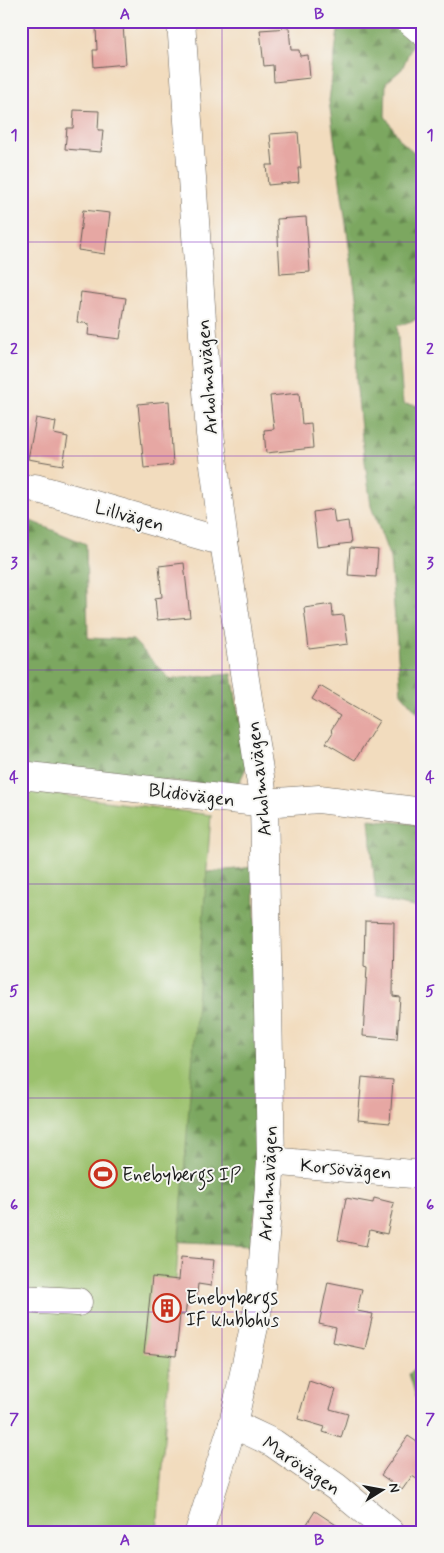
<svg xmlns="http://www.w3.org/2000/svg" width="444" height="1553" font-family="Mynerve,sans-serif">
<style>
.forest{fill:url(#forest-firs);stroke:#4c623e}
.garden{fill:#9bc16d;stroke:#5c6e44}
.building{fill:#e6a7a3}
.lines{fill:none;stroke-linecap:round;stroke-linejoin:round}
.minor-casing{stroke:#675f55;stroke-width:29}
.minor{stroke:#fff;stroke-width:28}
.grid{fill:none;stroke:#7b2cbf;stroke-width:1;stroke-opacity:0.55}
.labels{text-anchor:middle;stroke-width:4;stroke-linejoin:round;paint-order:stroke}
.street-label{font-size:19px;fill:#1c1c1c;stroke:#f6f6f2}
.poi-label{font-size:19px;fill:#1c1c1c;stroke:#f6f6f2;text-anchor:start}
.neatline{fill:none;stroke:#7b2cbf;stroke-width:2}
.grid-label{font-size:16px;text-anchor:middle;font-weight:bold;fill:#7b2cbf}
</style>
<defs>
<pattern id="forest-firs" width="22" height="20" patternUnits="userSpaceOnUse" patternTransform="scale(1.25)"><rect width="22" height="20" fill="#7ca760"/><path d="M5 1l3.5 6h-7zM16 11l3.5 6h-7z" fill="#65874e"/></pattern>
</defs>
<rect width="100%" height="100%" fill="#f6f6f2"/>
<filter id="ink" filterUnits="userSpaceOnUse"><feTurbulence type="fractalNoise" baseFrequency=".02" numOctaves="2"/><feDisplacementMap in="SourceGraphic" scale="10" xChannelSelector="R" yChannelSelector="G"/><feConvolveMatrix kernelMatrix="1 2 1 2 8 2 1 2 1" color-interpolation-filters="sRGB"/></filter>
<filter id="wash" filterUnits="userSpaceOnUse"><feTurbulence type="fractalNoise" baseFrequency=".0096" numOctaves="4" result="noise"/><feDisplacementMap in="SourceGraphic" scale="20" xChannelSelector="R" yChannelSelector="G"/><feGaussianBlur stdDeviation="1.12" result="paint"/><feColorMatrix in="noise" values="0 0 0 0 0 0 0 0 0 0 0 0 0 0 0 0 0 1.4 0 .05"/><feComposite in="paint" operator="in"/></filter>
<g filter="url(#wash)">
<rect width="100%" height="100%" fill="#f2dcbe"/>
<g class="forest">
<polygon points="339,21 391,21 414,40 402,69 386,83 385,116 401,141 423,160 423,317 397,326 403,404 423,406 423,719 401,693 390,558 371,506 362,439 356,379 358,311 329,101"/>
<polygon points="21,517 86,544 88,638 133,640 170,679 232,674 247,765 240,781 228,786 21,768"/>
<polygon points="369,819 423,825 423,909 376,899"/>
<polygon points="254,867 261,1175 250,1245 166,1241 191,874"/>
<polygon points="423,1360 423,1408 418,1403 409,1374"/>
</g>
<polygon class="garden" points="21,790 211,815 157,1532 21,1532"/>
<g id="blocks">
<g class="building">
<polygon points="123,25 126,64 94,67 93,50 97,50 96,27"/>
<polygon points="289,28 291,50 299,50 300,56 308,55 310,78 274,82 273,65 264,66 260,30"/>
<polygon points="74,110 99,111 98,130 103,130 101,152 65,149 67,128 73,128"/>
<polygon points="298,132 301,168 298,168 299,182 268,185 266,165 273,165 270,134"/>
<polygon points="83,210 110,213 105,254 78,250"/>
<polygon points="306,217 310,272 280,274 277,219"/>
<polygon points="81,292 126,298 120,339 88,335 89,324 77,322"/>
<polygon points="299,393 302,424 311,423 313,448 266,453 264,430 274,429 270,396"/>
<polygon points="169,401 173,465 144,468 138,404"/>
<polygon points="36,418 56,422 54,434 68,437 63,465 28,459"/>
<polygon points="333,509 335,523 348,521 351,543 317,547 313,512"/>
<polygon points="350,548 378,550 376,577 348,575"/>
<polygon points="184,563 190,617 157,620 155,598 162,597 159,566"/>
<polygon points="332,604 333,616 344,615 348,644 309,649 304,608"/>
<polygon points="320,686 379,721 355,760 326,743 333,732 331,730 340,716 312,699"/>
<polygon points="365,921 394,922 393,996 400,997 397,1039 363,1036 367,967 364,966"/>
<polygon points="362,1077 393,1080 390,1123 358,1120"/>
<polygon points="346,1198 373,1203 374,1198 394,1203 387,1234 370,1230 366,1246 338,1240"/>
<polygon points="181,1257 214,1260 211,1286 198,1284 196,1302 187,1301 185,1315 180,1315 176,1356 144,1353 152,1277 179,1280"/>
<polygon points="328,1282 362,1289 357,1311 373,1314 365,1349 333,1342 336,1328 319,1324"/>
<polygon points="309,1381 336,1390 330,1409 348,1414 341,1438 323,1432 325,1427 298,1419"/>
<polygon points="408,1436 423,1446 423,1483 412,1476 402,1490 381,1475"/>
<polygon points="315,1511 347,1532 302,1532"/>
</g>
</g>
</g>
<g filter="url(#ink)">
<use href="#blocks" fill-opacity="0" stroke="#675f55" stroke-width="1"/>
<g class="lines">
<defs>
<g id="minor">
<polyline points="181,21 210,434 224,542 264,803 271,1161 260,1299 233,1424 199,1532"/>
<polyline points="410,21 423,32"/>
<polyline points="35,488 224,542"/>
<polyline points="21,775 264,803 319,799 423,812"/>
<polyline points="271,1161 423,1175"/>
<polyline points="21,1299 78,1302"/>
<polyline points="233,1424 273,1443 336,1487 390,1532"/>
</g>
</defs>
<use href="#minor" class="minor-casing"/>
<use href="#minor" class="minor"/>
</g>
</g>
<path class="grid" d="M 222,21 L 222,1532M 21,242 L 423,242M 21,456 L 423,456M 21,670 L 423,670M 21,884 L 423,884M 21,1098 L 423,1098M 21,1312 L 423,1312"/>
<defs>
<symbol id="stadium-ring" viewBox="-11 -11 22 22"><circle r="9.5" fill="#f6f6f2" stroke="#c8321e" stroke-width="1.5"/><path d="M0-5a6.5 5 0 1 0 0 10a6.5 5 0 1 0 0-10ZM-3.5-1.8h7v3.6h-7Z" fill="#c8321e"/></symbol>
<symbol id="building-ring" viewBox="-11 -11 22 22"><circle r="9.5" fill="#f6f6f2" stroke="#c8321e" stroke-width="1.5"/><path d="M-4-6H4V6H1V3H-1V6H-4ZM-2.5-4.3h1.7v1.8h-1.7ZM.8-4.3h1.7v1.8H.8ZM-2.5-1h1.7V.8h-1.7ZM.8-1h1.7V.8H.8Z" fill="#c8321e"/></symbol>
</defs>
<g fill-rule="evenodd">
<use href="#stadium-ring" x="87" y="1158" width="32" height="32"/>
<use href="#building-ring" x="151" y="1292" width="32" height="32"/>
</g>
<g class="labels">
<g class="street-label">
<text transform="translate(206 377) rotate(-94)" y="7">Arholmavägen</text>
<text transform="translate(130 515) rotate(16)" y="7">Lillvägen</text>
<text transform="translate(258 779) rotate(-96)" y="7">Arholmavägen</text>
<text transform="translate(192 794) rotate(7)" y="7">Blidövägen</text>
<text transform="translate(346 1168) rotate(5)" y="7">Korsövägen</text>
<text transform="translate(267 1183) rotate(-87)" y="7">Arholmavägen</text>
<text transform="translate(302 1465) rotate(34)" y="7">Marövägen</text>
</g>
<g class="poi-label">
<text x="122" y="1181">Enebybergs IP</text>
<text x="186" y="1304">Enebybergs<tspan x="186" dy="22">IF klubbhus</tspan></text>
</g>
</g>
<rect width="444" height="1553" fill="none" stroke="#f6f6f2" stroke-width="55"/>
<g transform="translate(382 1490) rotate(79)" stroke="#f6f6f2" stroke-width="4" paint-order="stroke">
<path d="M0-4L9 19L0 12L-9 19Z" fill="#1c1c1c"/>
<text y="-8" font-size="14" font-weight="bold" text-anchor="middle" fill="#1c1c1c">N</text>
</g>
<rect x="28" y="28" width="388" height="1498" class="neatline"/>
<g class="grid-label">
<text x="125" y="19">A</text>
<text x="319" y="19">B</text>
<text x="14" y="140">1</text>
<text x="430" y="140">1</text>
<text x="14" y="354">2</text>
<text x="430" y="354">2</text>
<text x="14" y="568">3</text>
<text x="430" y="568">3</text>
<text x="14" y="782">4</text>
<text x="430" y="782">4</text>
<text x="14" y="996">5</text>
<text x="430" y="996">5</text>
<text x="14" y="1210">6</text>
<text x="430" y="1210">6</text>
<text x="14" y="1424">7</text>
<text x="430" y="1424">7</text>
<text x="125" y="1545">A</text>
<text x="319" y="1545">B</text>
</g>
</svg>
